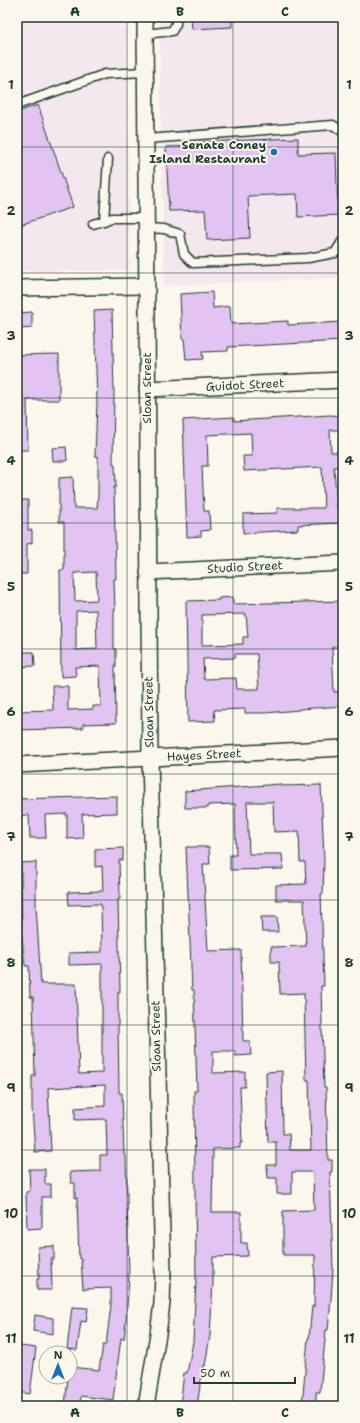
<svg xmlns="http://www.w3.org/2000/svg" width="360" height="1423" font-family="'Shantell Sans',sans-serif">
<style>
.built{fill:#f4e7ee}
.building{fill:#e2c3f1;stroke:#1f3d34;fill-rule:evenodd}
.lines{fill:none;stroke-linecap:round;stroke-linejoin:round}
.service-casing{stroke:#1f3d34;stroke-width:11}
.minor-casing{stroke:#1f3d34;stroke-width:18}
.service{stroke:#fbf7ec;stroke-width:8}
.minor{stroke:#fbf7ec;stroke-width:15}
.grid{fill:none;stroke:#1f3d34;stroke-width:1;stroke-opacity:0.55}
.poi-dot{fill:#1f6fb2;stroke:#fbf7ec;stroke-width:1.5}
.labels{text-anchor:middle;stroke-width:4;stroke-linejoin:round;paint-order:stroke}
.poi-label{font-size:12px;font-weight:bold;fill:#1f3d34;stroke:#fbf7ec;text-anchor:end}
.street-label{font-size:12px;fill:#1f3d34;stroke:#fbf7ec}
.neatline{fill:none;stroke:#1f3d34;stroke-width:1.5}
.grid-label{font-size:13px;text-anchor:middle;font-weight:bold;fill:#1f3d34}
</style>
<rect width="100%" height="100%" fill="#fbf7ec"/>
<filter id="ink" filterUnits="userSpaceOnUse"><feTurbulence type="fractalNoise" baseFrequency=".025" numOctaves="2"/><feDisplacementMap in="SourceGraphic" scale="8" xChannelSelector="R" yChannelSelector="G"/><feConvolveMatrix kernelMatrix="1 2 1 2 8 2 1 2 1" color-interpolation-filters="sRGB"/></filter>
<g filter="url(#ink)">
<g class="built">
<polygon points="17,17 126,17 130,270 17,272"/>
<polygon points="159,17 343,17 343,278 164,285"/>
</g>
<g class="building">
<polygon points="191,17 232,17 232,27 192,29"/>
<polygon points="38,105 73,207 17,226 17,112"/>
<polygon points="298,138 298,154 336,153 338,215 298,217 297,194 248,196 250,238 207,240 205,210 169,211 166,147 199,146 199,142"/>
<polygon points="212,292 213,308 230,306 231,324 288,321 288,325 343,322 343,341 228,347 228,351 202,352 203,359 186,360 184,339 182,339 180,294"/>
<path d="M 112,310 L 114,393 L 113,464 L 115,464 L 116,487 L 114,487 L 116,579 L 114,579 L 115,610 L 114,610 L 114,649 L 116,649 L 116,666 L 115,666 L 116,723 L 83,724 L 83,728 L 18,730 L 17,711 L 53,710 L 52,686 L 68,686 L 68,710 L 93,709 L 93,706 L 101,706 L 100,666 L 75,667 L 76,676 L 61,677 L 60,570 L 64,570 L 64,522 L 59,522 L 59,478 L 73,477 L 74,508 L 97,508 L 98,495 L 98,456 L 95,456 L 97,402 L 94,311 ZM 96,572 L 97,600 L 75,601 L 74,573 ZM 96,610 L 97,649 L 76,650 L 76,611 Z"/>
<polygon points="32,312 32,328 19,329 19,313"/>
<polygon points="59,354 59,400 27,400 28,450 17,450 17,355"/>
<polygon points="330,415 343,416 343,430 330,430 331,452 343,452 343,466 334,467 337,507 343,507 343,523 298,525 298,530 243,533 243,514 277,513 277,508 324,508 322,467 244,471 243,456 252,456 251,433 207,435 208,466 202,466 204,511 209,511 210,530 201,531 201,536 187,537 183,420 234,417 234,421"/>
<polygon points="66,447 67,461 53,461 52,448"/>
<polygon points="17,500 28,500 28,530 32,530 32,543 27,544 27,574 17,574"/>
<path d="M 233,597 L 233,604 L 343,601 L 343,647 L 332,647 L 334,692 L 343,691 L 343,706 L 299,709 L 299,710 L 265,713 L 245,713 L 245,709 L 214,710 L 215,721 L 188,722 L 186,601 L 219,600 L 219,598 ZM 246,614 L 248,637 L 243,637 L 243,644 L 202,645 L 202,615 ZM 235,654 L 257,654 L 259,689 L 237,689 L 236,678 L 204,679 L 203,659 L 235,658 Z"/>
<polygon points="17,652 34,652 35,666 17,667"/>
<polygon points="281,784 281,786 321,785 324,861 323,894 321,894 324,986 321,986 322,1026 324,1087 326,1087 328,1160 332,1160 332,1172 330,1172 333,1269 331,1299 328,1330 326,1330 320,1392 316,1392 316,1406 302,1406 308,1338 309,1338 312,1306 314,1307 315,1255 283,1255 283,1211 314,1210 313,1172 292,1172 292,1194 277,1194 277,1178 268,1178 267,1165 276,1165 276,1142 268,1142 266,1072 282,1071 283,1134 289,1134 290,1150 311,1150 309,1080 306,1080 304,993 280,994 279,962 271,962 271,947 306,946 304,900 276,900 276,885 306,884 305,862 300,862 299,831 274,832 273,802 247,802 249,854 282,854 283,869 230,870 230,855 236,855 235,804 208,805 208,808 185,808 185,791"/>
<polygon points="117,796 117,813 82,814 83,838 67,839 67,814 45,815 46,838 30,838 29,815 17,816 17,799"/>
<polygon points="186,847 209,847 210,864 203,864 208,951 241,950 243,1041 250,1041 251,1055 235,1056 235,1051 213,1051 213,1073 245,1072 245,1087 240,1087 242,1143 240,1143 240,1148 213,1149 212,1212 241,1212 241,1243 247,1243 248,1256 213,1257 213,1282 210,1336 205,1366 203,1366 197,1406 180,1406 184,1373 187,1373 193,1342 196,1281 194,1091 197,1091 194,990 192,990"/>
<polygon points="123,848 123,860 119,860 120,899 118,899 120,992 118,992 118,1023 119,1093 122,1093 124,1155 126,1155 129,1277 126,1321 124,1339 121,1338 113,1400 81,1396 80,1406 65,1406 68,1377 70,1377 70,1367 99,1370 103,1345 106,1345 111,1305 111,1288 83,1289 81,1259 79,1259 77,1198 75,1198 75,1183 71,1183 70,1172 100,1171 100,1155 107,1155 106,1119 75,1120 75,1108 105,1106 105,1085 48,1088 51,1151 35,1152 32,1108 32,1076 35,1076 33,997 30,997 29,966 25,966 22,937 21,863 36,862 36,905 41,984 76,984 79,1074 102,1073 102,964 69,965 69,953 102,952 101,904 69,905 68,892 103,891 102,866 95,867 95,849"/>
<polygon points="261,917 277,917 278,932 262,932"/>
<polygon points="29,1169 45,1169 45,1184 51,1184 51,1197 42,1197 42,1228 27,1229 26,1192 30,1191"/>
<polygon points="54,1246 54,1259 51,1259 52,1290 37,1290 37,1279 39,1279 38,1247"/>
<polygon points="72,1307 88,1308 86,1322 81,1321 77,1350 67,1349"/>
<polygon points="35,1315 53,1318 53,1334 33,1331"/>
<polygon points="20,1346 36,1348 30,1394 17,1392 17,1365"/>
</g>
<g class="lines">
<defs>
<g id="service">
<polyline points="145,34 172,31 176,24 176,17"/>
<polyline points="17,105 105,74 145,72"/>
<polyline points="146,139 333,125 343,132"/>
<polyline points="104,221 108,159"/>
<polyline points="93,224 112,218 146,218"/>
<polyline points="146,228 164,229 180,234 184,254 193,263 308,258 335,253 343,240"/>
</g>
<g id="minor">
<polyline points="145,17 150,757 163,1273 162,1303 158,1334 146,1406"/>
<polyline points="17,288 146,286"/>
<polyline points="147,389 343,380"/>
<polyline points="148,572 343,563"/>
<polyline points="17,765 343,748"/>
</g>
</defs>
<use href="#service" class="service-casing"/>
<use href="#minor" class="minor-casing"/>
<use href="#service" class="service"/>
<use href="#minor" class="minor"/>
</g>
</g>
<path class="grid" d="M 127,17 L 127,1406M 233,17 L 233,1406M 17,147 L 343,147M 17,273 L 343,273M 17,398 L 343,398M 17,523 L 343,523M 17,649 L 343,649M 17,774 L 343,774M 17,900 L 343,900M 17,1025 L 343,1025M 17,1150 L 343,1150M 17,1276 L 343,1276"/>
<circle class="poi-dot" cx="274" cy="152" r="4"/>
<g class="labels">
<g class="poi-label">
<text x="266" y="149">Senate Coney<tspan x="266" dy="14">Island Restaurant</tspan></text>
</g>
<g class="street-label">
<text transform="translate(245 385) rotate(-3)" y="4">Guidot Street</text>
<text transform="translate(147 388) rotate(-90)" y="4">Sloan Street</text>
<text transform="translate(245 567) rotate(-3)" y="4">Studio Street</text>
<text transform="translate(149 712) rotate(-91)" y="4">Sloan Street</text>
<text transform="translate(204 755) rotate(-3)" y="4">Hayes Street</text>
<text transform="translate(156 1036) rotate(-91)" y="4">Sloan Street</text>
</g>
</g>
<rect width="360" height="1423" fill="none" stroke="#fbf7ec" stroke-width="44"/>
<g transform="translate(58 1365)"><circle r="19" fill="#fbf7ec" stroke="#a3ada2"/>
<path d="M0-3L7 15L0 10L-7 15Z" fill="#1f6fb2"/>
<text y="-6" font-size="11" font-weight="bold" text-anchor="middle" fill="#1f3d34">N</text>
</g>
<path d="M194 1377v6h101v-6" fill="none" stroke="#1f3d34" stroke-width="2"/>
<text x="200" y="1377" font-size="12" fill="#1f3d34" stroke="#fbf7ec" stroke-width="3" paint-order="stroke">50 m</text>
<rect x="22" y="22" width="316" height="1379" class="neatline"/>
<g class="grid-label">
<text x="75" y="16">A</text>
<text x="180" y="16">B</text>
<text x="285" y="16">C</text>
<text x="11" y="89">1</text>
<text x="349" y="89">1</text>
<text x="11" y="215">2</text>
<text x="349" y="215">2</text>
<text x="11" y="340">3</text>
<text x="349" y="340">3</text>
<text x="11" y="465">4</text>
<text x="349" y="465">4</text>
<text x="11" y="591">5</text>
<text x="349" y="591">5</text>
<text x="11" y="716">6</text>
<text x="349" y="716">6</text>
<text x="11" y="841">7</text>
<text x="349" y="841">7</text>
<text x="11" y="967">8</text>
<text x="349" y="967">8</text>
<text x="11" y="1092">9</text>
<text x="349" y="1092">9</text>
<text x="11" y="1218">10</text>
<text x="349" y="1218">10</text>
<text x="11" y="1343">11</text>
<text x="349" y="1343">11</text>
<text x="75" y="1417">A</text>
<text x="180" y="1417">B</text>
<text x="285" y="1417">C</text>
</g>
</svg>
